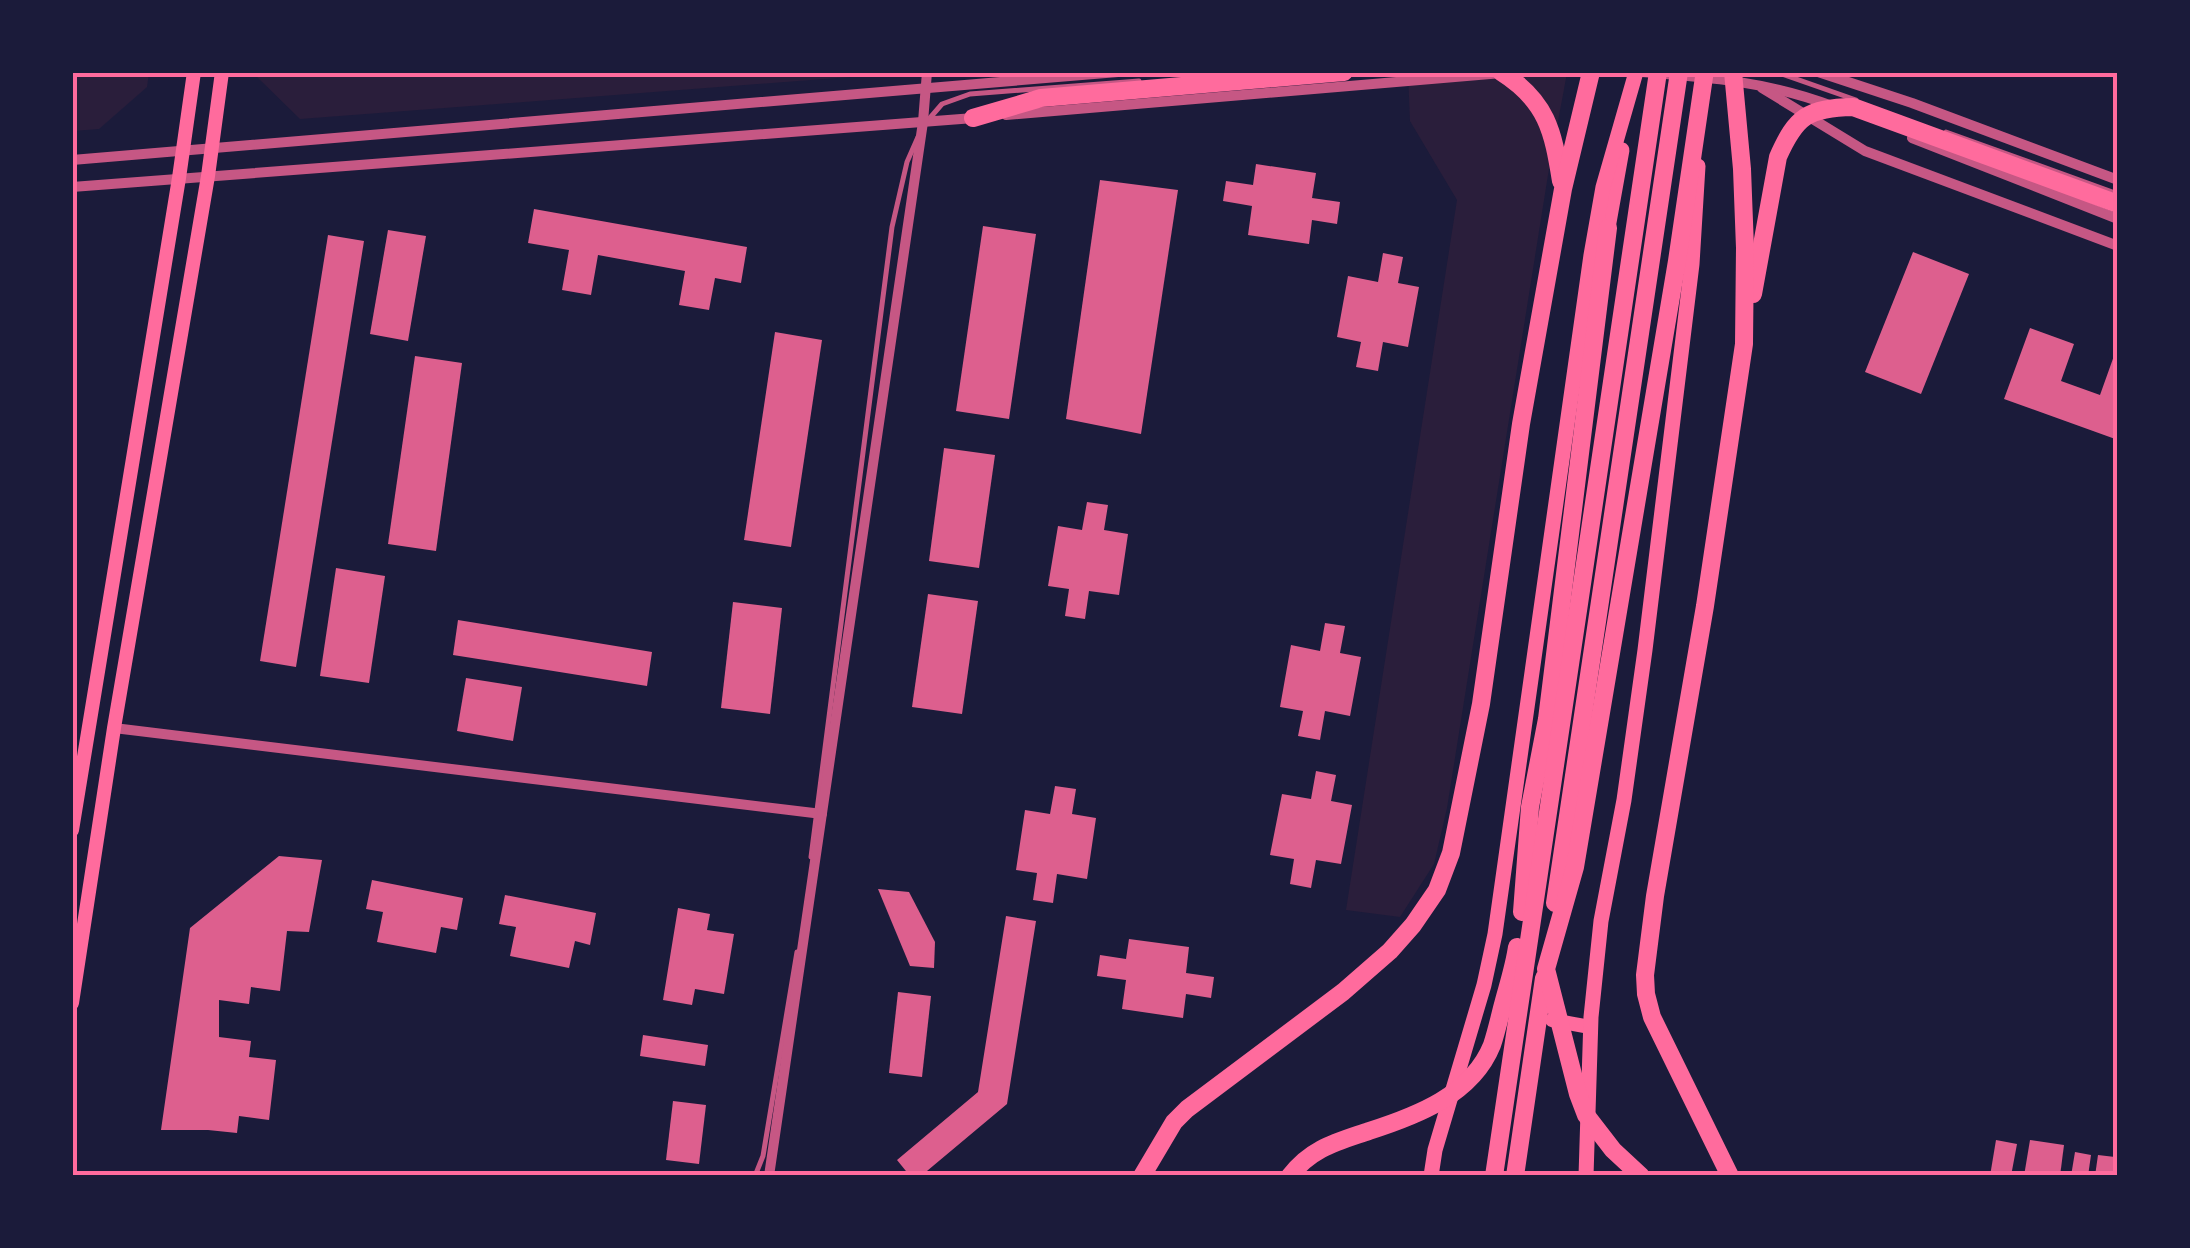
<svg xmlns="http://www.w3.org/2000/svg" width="2190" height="1248" font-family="'PT Sans',sans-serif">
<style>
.green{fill:#2a1e3b}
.building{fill:#dd5f8e}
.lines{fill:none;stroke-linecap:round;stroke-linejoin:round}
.service{stroke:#c65784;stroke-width:5}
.minor{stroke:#c65784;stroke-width:10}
.secondary{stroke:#ff6b9d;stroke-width:14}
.primary{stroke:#ff6b9d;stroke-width:15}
.trunk{stroke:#ff6b9d;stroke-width:18}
.neatline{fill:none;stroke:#ff6b9d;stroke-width:4}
</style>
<rect width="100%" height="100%" fill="#1b1b3a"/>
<g class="green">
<polygon points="73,72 149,73 147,87 99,129 73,131"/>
<polygon points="253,73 880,73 877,75 300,119"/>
<polygon points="1408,73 1567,73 1548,175 1447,808 1434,864 1400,917 1346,910 1457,200 1410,121"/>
</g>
<g class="building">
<polygon points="1256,164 1316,173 1312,198 1340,202 1337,224 1312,220 1309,244 1248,235 1252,206 1223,201 1226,181 1253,185"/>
<polygon points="1100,180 1178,190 1141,434 1066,419"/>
<polygon points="534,209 747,247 741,283 715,278 709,310 679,305 685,271 598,255 591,295 562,290 569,250 528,243"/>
<polygon points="983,226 1036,234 1009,419 956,411"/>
<polygon points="388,230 426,236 408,341 370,334"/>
<polygon points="328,235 364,241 296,667 260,661"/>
<polygon points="1913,252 1969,274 1921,394 1865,372"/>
<polygon points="1383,253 1403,257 1398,283 1419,287 1408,347 1383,342 1378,371 1356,367 1361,342 1337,337 1348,276 1378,282"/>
<polygon points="2030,328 2074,344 2061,381 2100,395 2115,353 2118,354 2118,440 2004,399"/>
<polygon points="775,332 822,340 791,547 744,540"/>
<polygon points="415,356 462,363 436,551 388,544"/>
<polygon points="944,448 995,455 979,568 929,561"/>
<polygon points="1087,502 1108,505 1104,530 1128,534 1119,595 1089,591 1085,619 1065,616 1069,589 1048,586 1058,526 1082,530"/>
<polygon points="336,568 385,576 369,683 320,676"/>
<polygon points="928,594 978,601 962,714 912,707"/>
<polygon points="733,602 782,608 770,714 721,708"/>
<polygon points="458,620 652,652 647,686 453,655"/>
<polygon points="1325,623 1345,626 1340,653 1361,657 1350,716 1325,711 1320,740 1298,736 1303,711 1280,707 1291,645 1320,651"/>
<polygon points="466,678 522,687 513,741 457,731"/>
<polygon points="1316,771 1336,775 1331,801 1352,805 1341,864 1316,860 1311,888 1290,884 1294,859 1270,855 1282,794 1311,799"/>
<polygon points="1055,786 1076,789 1072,814 1096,818 1087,879 1057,874 1053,903 1033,900 1037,873 1016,870 1025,810 1050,814"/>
<polygon points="279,856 322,860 309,932 287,931 280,991 251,987 249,1004 219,1000 219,1037 251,1041 249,1057 276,1060 269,1120 239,1116 237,1133 208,1130 161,1130 190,928"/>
<polygon points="372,880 463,898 457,930 441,927 436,953 377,942 383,912 366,909"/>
<polygon points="878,889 909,892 935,942 934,968 910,966"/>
<polygon points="505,895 596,913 590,945 575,941 569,968 510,956 516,927 499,924"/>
<polygon points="678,908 710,914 707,930 734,934 724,994 695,989 692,1005 663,1000"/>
<polygon points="1006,916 1036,921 1007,1104 921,1176 910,1176 897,1160 978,1092"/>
<polygon points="1129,939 1189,947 1186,973 1214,977 1211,998 1186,994 1183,1018 1122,1009 1126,980 1097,976 1100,955 1126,959"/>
<polygon points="898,992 931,996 922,1077 889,1073"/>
<polygon points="643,1035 708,1045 705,1066 640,1056"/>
<polygon points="673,1101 706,1105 699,1164 666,1160"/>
<polygon points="1996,1140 2017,1144 2011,1176 1990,1176"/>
<polygon points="2030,1140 2064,1145 2060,1176 2024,1176"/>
<polygon points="2075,1152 2091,1155 2088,1176 2071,1176"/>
<polygon points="2098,1155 2115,1157 2113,1176 2095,1176"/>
</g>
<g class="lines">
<g class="service">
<polyline points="1776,72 1856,100"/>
<polyline points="929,119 942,104 970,94 1139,81"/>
<polyline points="1946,132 2118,194"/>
<polyline points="811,857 892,227 907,162 918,137"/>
<polyline points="755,1176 763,1156 797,952"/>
</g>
<g class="minor">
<path d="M 1642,72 C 1707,77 1770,82 1832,106"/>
<polyline points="1818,72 1912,103 2118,180"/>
<polyline points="1762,88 1865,151 2118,246"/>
<polyline points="1006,115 1502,73"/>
<polyline points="1912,138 2118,219"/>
<polyline points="72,160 1118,72"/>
<polyline points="72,187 974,118"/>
<polyline points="114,728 822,814"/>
<polyline points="769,1176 923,122 927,72"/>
</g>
<g class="secondary">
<polyline points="72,830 179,178 194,72"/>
<polyline points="72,1003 114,728 208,176 222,72"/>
<polyline points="1552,1020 1590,1027"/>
</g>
<g class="primary">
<polyline points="1608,228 1622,150"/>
<polyline points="1431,1176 1435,1150 1484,985 1495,934 1591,255 1603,187 1636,72"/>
<polyline points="1586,1176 1591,1017 1601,921 1624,800 1645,650 1692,264 1698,166"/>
</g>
<g class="trunk">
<path d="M 1501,72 C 1547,101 1553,131 1561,181"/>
<polyline points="973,118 1041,98 1344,72"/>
<path d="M 1753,294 L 1778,157 C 1796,116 1808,108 1853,107 L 2118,204"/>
<polyline points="1555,903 1679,72"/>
<polyline points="1522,912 1530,807 1547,719 1608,228"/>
<polyline points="1142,1176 1174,1122 1187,1109 1343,992 1390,951 1413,925 1437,890 1451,853 1481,704 1521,424 1563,189 1591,72"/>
<path d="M 1290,1176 C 1311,1148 1337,1142 1369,1131 C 1416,1116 1472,1095 1492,1045 C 1496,1033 1499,1020 1502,1008 C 1507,988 1514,968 1517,947"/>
<polyline points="1494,1176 1658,72"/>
<polyline points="1515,1176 1544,978"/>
<polyline points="1641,1176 1613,1150 1586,1115 1578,1094 1546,969 1575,867 1677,261 1704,77"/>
<polyline points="1730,1176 1652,1017 1646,994 1645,975 1655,896 1705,606 1744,344 1745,248 1742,169 1733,72"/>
</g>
</g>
<rect width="2190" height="1248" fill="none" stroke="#1b1b3a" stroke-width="150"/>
<rect x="75" y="75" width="2040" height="1098" class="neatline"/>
</svg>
